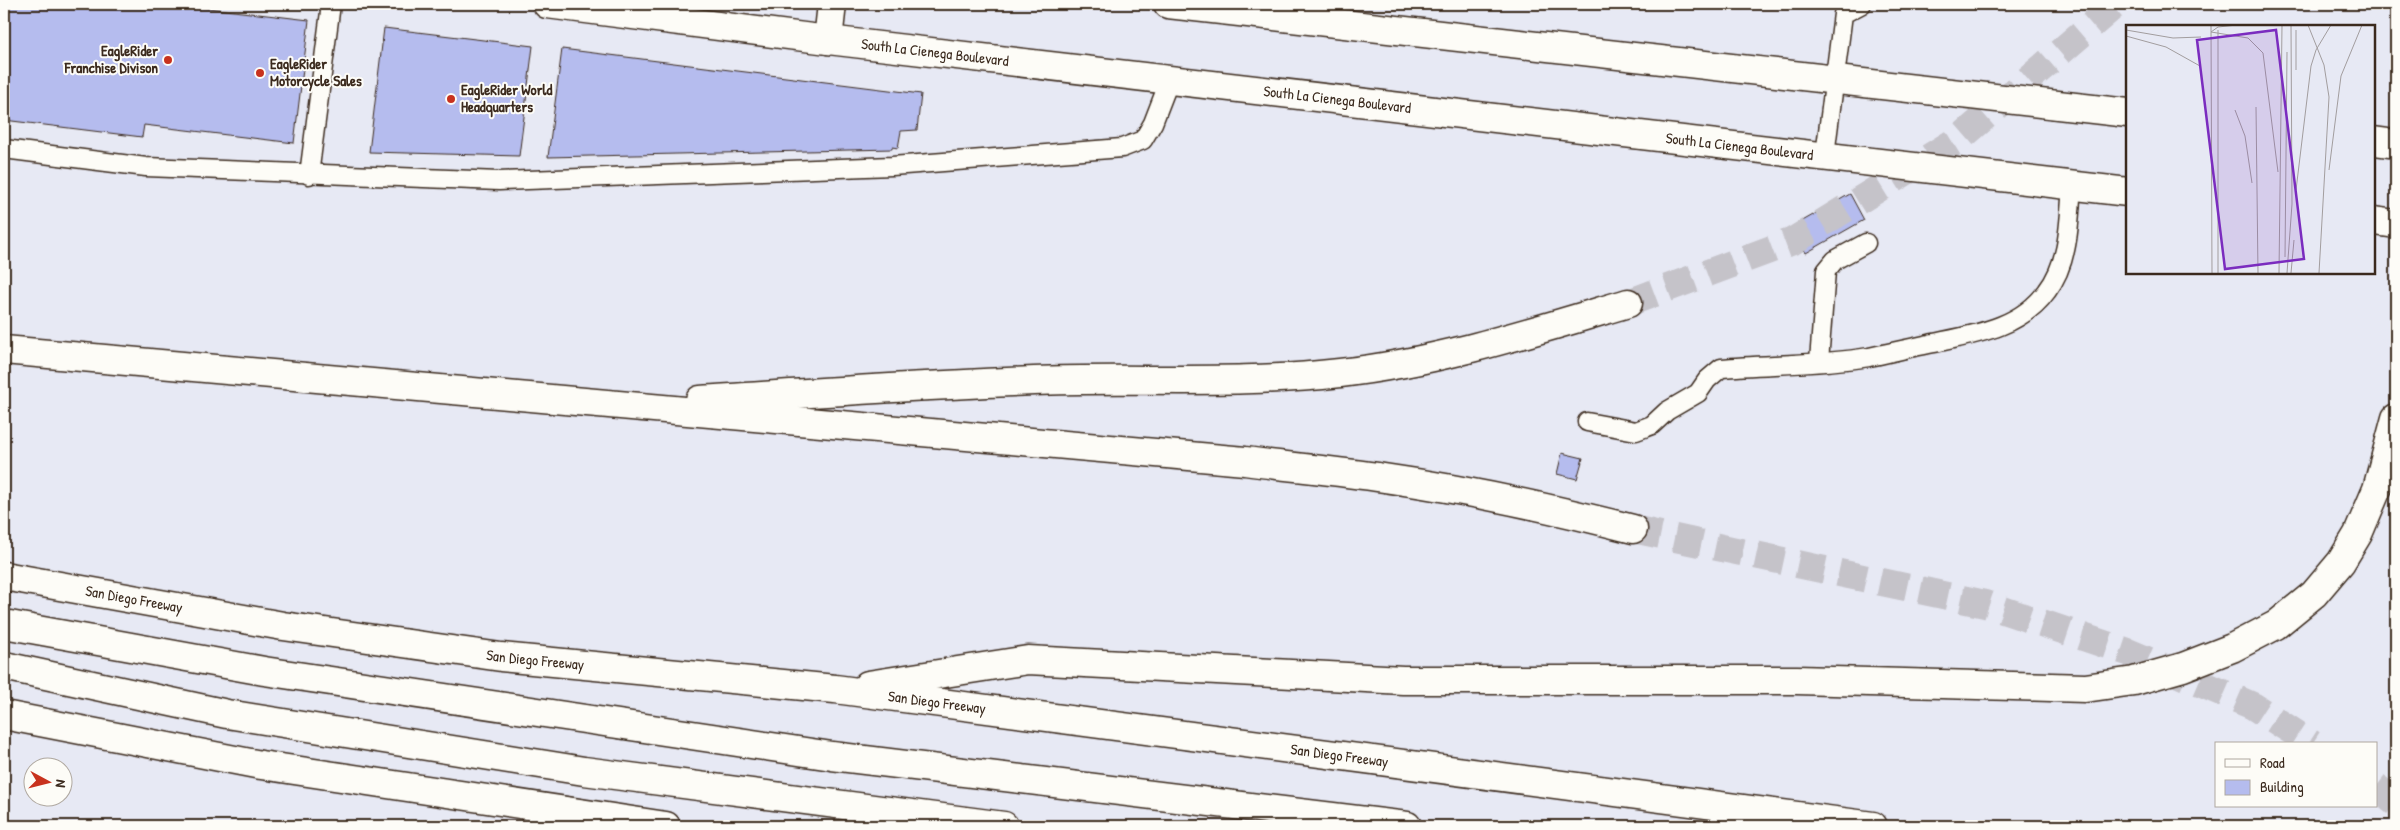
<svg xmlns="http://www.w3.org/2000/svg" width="2400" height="830" font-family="'Patrick Hand',sans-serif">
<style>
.building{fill:#b5bcee;stroke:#3b2a1e}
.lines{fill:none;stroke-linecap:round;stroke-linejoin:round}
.highway-tunnel{stroke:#c5c3c9;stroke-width:28;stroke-dasharray:28 14;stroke-linecap:butt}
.lane-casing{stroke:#3b2a1e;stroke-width:21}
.street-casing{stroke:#3b2a1e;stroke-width:31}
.secondary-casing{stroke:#3b2a1e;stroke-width:31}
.highway-casing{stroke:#3b2a1e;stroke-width:31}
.lane{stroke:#fdfcf7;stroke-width:18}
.street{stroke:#fdfcf7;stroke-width:28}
.secondary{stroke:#fdfcf7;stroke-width:28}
.highway{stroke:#fdfcf7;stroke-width:28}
.poi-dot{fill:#c8321e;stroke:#fdfcf7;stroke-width:2}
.labels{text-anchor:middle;stroke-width:4;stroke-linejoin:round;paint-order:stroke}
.poi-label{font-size:15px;font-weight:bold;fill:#3b2a1e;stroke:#fdfcf7;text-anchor:start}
.street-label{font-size:15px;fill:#3b2a1e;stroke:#fdfcf7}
.inset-road{fill:none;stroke:#a29d9e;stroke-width:1}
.view{fill:#7b2cbf;fill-opacity:0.15;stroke:#7b2cbf;stroke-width:2.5}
.inset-edge{fill:none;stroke:#3b2a1e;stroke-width:2.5}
</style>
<rect width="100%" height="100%" fill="#e7e9f4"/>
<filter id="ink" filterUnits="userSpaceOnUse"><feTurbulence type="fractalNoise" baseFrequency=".02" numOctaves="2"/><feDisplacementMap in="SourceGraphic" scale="10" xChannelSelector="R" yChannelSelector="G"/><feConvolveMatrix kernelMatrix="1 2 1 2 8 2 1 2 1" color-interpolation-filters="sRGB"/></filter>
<g filter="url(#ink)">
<g class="building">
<polygon points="4,4 174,4 309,20 294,143 144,125 142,137 4,120"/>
<polygon points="1735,4 1773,4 1773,8"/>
<polygon points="384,28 533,46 519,156 369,152"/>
<polygon points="562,49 921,94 917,130 901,131 898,148 892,147 892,149 548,157"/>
<polygon points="1850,194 1864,220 1806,253 1792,227"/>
<polygon points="1562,453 1583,458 1577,479 1557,474"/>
</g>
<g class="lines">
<g class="highway-tunnel">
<polyline points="1628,303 1793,241 1959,139 2116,4"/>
<polyline points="1633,529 1985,604 2128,652 2253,706 2312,744"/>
<polyline points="2376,787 2396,803"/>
</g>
<defs>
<g id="lane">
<polyline points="4,149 146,167 499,181 892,166 1122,148 1143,140 1153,123 1170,79"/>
<polyline points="1825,155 1843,14 1862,4"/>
<polyline points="309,175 331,4"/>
<polyline points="1819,361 1826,271 1835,260 1866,243"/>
<path d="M 1587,422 L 1636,431 L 1652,425 L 1667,411 L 1698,393 L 1707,380 L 1721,368 C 1770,364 1821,365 1869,357 C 1889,353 1909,348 1929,344 C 1971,335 2020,329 2047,291 C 2070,261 2069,220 2072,185"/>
</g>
<polyline id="street" points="828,40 832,4"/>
<g id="secondary">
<path id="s1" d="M 547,4 L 828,40 L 2128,192"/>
<polyline points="1168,4 2128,113"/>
<polyline points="2374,141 2396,144"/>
<polyline points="2374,221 2396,224"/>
</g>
<g id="highway">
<path d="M 4,350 L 1245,461 C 1291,467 1338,471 1384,478 C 1468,490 1551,508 1633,529"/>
<path d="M 700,400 C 811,393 922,385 1034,381 C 1136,377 1238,385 1340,373 C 1438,362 1534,331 1628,303"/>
<path id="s2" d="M 4,576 L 283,626 L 501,657 L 835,689 L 1873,826"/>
<polyline points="4,624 264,671 832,756 1407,826"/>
<polyline points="4,666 227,714 584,771 1004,826"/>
<polyline points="868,685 1028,660 1403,680 1797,680 2085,688 2134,681 2183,667 2232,648 2276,625 2314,594 2341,562 2358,534 2377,489 2396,418"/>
<polyline points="4,715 261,765 666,826"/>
</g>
</defs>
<use href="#lane" class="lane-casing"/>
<use href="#street" class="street-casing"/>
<use href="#secondary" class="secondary-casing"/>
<use href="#highway" class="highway-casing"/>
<use href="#lane" class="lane"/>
<use href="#street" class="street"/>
<use href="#secondary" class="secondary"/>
<use href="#highway" class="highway"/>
</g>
</g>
<g class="poi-dot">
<circle cx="168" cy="60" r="5"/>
<circle cx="260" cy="73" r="5"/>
<circle cx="451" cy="99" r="5"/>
</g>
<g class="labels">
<g class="poi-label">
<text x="158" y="56" text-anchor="end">EagleRider<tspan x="158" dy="17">Franchise Divison</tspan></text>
<text x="270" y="69">EagleRider<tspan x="270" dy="17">Motorcycle Sales</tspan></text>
<text x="461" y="95">EagleRider World<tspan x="461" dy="17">Headquarters</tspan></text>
</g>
<g class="street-label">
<text dy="5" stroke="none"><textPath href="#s1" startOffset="391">South La Cienega Boulevard</textPath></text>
<text dy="5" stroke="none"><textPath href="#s1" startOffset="796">South La Cienega Boulevard</textPath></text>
<text dy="5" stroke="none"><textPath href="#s1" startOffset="1201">South La Cienega Boulevard</textPath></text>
<text dy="5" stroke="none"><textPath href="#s2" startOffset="132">San Diego Freeway</textPath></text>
<text dy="5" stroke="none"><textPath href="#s2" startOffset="538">San Diego Freeway</textPath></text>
<text dy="5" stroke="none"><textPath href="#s2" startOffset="942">San Diego Freeway</textPath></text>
<text dy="5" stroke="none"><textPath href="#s2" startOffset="1348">San Diego Freeway</textPath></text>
</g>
</g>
<g transform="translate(2126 25)">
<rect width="249" height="249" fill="#e7e9f4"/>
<path class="inset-road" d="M 85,0 L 86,248M 182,0 L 198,40 L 203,72 L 193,248M 0,5 L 47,13 L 75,12M 92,5 L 92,248M 170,5 L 170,45M 85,7 L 122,13 L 137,28 L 152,147M 85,7 L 92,2 L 111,0M 0,11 L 40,22 L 74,41M 130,82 L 132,248M 109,85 L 119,111 L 126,158M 203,145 L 215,51 L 236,0M 170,165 L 185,41 L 190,25 L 205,0M 159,232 L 161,27M 153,248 L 156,0M 161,248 L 166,179 L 165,0M 165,248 L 168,215"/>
<path class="view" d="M 150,5 L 178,234 L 99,244 L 71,15 Z"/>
<rect width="249" height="249" class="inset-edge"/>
</g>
<rect width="2400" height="830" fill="none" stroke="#fdfcf7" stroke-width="20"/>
<rect x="10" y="10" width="2380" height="810" fill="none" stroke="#3b2a1e" stroke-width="2" filter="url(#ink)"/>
<rect x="2215" y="742" width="162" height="65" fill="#fdfcf7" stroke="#afa8a0"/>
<rect x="2225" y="759" width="25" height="8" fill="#fdfcf7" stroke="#afa8a0"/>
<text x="2260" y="768" font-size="15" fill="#3b2a1e">Road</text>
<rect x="2225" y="780" width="25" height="15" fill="#b5bcee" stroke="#afa8a0"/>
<text x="2260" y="792" font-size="15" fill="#3b2a1e">Building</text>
<g transform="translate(48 782) rotate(97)"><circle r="24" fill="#fdfcf7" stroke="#afa8a0"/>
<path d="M0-4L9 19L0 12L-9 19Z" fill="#c8321e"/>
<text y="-8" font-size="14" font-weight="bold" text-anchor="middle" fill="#3b2a1e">N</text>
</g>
</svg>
